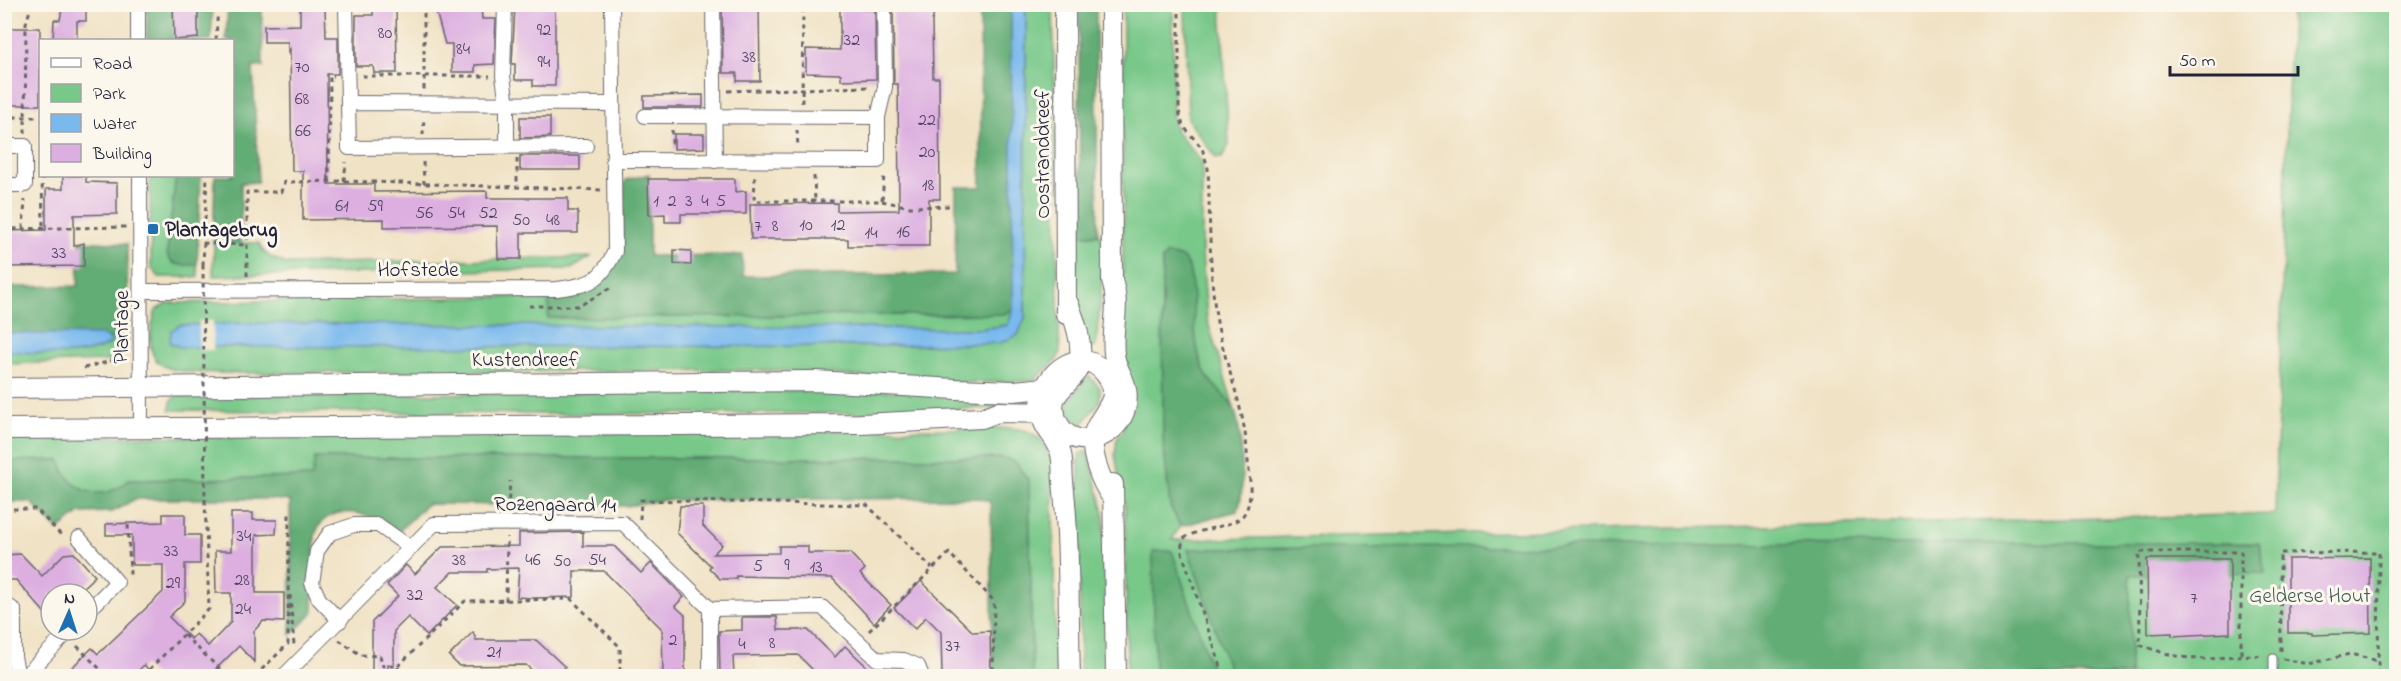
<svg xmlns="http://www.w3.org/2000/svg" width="2401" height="681" font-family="'Indie Flower',sans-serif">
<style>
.green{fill:#78c889;stroke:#4d7562;stroke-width:1.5}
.forest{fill:#62ac75;stroke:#426758;stroke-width:1.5}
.water{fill:#79b9ed;stroke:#4e6e94;stroke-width:1.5}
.pier{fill:#f0e2c4}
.building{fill:#dcafe0}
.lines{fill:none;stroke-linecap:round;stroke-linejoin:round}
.lane-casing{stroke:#6a656b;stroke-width:9}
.street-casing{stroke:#6a656b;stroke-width:16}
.secondary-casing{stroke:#6a656b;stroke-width:22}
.path{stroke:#6a656b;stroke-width:3;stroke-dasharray:4.5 4.5;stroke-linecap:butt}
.lane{stroke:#fff;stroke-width:7}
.street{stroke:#fff;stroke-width:14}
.secondary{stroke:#fff;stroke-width:20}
.path-bridge{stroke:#6a656b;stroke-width:3;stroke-dasharray:4.5 4.5;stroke-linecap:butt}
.poi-dot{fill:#1f6fb2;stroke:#fbf7ec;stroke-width:2}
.labels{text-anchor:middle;stroke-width:6;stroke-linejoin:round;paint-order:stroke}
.number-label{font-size:18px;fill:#504564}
.street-label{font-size:21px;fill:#22223b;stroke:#fbf7ec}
.poi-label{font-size:21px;font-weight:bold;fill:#22223b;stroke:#fbf7ec;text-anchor:start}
.park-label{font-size:21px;fill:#405c56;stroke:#fbf7ec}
</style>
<rect width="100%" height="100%" fill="#fbf7ec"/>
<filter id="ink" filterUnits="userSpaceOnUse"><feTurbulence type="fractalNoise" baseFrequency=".0167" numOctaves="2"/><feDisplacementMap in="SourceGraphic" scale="12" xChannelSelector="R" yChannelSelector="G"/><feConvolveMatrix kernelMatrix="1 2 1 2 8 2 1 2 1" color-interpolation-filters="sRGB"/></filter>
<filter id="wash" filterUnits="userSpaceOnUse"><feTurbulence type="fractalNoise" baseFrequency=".008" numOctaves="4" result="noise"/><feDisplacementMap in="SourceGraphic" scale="24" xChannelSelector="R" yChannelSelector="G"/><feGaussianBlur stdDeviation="1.35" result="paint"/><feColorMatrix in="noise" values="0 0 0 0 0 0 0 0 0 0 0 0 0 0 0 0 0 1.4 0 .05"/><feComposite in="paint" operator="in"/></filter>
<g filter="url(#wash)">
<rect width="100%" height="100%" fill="#f0e2c4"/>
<g class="green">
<path d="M 1026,5 L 1053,5 L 1058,305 L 1060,353 L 1056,361 L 1033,381 L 942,383 L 779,370 L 225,373 C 173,371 136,377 156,310 L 168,303 L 549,296 L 549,318 L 1004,314 L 1013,309 L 1008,325 L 982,329 L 215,324 L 214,346 L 872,346 L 1000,343 L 1025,318 Z"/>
<path d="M 1123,5 L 1173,5 L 1173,120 L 1176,131 L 1202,162 L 1202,253 L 1207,319 L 1234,408 C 1226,399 1214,391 1208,381 C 1190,352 1193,311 1191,279 L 1162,260 L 1163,439 L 1170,505 L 1180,526 L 1172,540 L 2275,514 L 2291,5 L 2396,5 L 2396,676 L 1127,676 L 1125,509 L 1115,455 L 1117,438 L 1123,430 Z"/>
<polygon points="1185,5 1221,5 1229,145 1222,158 1216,158 1188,120"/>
<polygon points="150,176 176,176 167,253 175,264 197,265 198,277 159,277 151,267"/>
<polygon points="1076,235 1103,235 1101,296 1096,345 1088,350 1084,345 1076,291"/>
<path d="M 214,243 L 259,243 C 263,256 275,259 287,264 L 591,257 L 571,269 L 213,276 Z"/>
<polygon points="92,337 128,338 128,349 120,358 109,361 5,364 5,338"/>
<polygon points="1089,376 1100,388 1100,401 1082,425 1071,418 1067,402"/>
<polygon points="863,390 1026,396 1030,402 1027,406 861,413 541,414 170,410 171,401 176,396"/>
<path d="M 1012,428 C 1036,430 1044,440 1052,461 L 1056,676 L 1032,676 L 1029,481 L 1005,458 L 315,458 L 313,477 L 129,480 C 104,504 69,493 60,460 L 5,461 L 4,439 L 140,436 L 247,438 Z"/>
<polygon points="1088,451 1104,512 1108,676 1080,676 1079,454"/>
</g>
<g class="forest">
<polygon points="147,5 213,5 211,40 147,40"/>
<polygon points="228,5 262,5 263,67 253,67 258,182 241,183 241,243 213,243 215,176 232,176 232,40 226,40"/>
<path d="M 980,5 L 1011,5 L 1013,309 L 1004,314 L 548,318 L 549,296 C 631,289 621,252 624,185 L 626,180 L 649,174 L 649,256 L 742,255 L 743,276 L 955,274 L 956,187 L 981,187 Z"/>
<polygon points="1079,5 1096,5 1098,234 1080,235"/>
<path d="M 176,176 L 201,176 L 197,265 C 184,265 171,268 167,253 Z"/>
<polygon points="80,241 127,244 128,338 5,338 4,287 78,286"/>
<path d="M 1167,254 L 1183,258 L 1189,267 C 1196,298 1191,329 1200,359 C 1207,385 1220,387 1233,407 C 1242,421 1246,499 1237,511 L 1180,526 L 1170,505 L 1163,439 L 1162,260 Z"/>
<path d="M 315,458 L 1005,458 L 1015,462 L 1029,481 L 1032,676 L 993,676 L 991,507 L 989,501 L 978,498 L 664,500 L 627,506 L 427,504 L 398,532 C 375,514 327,498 315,535 L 313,613 L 291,635 L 290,501 L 272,499 L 135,499 L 112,512 L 80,513 L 58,530 L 31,502 L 5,502 L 4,461 L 60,460 C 68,493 104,504 129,480 L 312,477 Z"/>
<polygon points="2025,543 2259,543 2265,573 2130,575 2130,676 1231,676 1188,549"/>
<polygon points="1153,551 1172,551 1214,676 1155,676"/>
</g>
<g class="water">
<polygon points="1011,5 1026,5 1025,318 1018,335 1000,343 872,346 181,347 170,343 171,331 180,325 245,323 982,329 1008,325 1013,309"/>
<path d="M 5,333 L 102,335 L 111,341 L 110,344 C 79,361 38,352 5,351 Z"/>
</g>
<rect class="pier" x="199" y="321" width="14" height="29"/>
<g id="blocks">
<g class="building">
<polygon points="63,4 86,4 86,21 77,21 77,40 53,40 54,20 60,20"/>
<polygon points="173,4 198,4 198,38 174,40"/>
<polygon points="300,4 322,4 325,7 326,37 338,37 338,74 327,74 328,184 374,184 374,192 487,191 487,198 568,198 568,211 578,211 578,233 521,233 521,259 498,259 497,226 384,227 384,219 303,220 303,171 292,171 290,49 288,52 288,42 264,42 264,26 300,25"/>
<polygon points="373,4 396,4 397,73 374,73 373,66 356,66 356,15 373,15"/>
<polygon points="451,4 474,4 474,8 481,7 482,19 496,19 494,64 475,65 475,72 452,72 452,44 445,44 435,8 451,8"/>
<polygon points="555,4 555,86 533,86 533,80 515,80 515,64 512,64 515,5"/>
<polygon points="722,4 759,4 760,81 737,81 737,73 723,73"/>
<polygon points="840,4 863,4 863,10 875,10 876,79 841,80 841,74 806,73 806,49 840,50"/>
<polygon points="893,4 937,4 932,21 933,78 939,78 940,199 929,199 929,246 848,246 848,239 751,239 750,204 837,203 837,211 899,210 898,84 894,84"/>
<rect x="9" y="28" width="31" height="77"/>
<polygon points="703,95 703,107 644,107 644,96"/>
<polygon points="520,117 550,117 550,137 520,138"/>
<polygon points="674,134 704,134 704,148 674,149"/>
<rect x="520" y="156" width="60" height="14"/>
<polygon points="63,176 86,176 86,182 117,183 117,214 74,215 74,246 84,243 84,266 4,267 4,231 46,230 46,189 63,189"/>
<polygon points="648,179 735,179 735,192 746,191 746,214 681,214 681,222 665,222 665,214 649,215"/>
<polygon points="674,250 691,251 691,265 674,264"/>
<polygon points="680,506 703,506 703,526 722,545 713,554 779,553 779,546 808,546 808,553 850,553 865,569 860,574 891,605 874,623 832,578 736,576 736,579 720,579 709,568 711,566 677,533"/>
<polygon points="231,513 253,513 253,520 277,520 276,534 256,535 256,593 284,593 284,622 263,621 254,631 254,662 239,646 209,676 155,676 144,665 133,676 63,676 92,648 98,654 163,592 163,565 132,565 132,535 106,535 106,524 163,522 163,514 185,514 185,535 200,535 200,564 185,564 185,601 169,617 191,639 196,634 208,646 231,622 231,593 216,593 215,551 231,551"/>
<polygon points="583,532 583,546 614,546 641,573 651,563 684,597 675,606 685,615 685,672 663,673 662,629 604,571 574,571 574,597 534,598 517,597 519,568 487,569 487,572 452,572 437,587 457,605 427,636 408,617 394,631 394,666 388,664 388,676 372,676 372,622 398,596 387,585 406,565 415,574 442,547 519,546 519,533"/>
<polygon points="74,553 95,576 76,594 51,594 51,620 16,580 4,580 4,555 21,554 42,576 64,554"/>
<polygon points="2370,558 2371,633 2312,635 2312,633 2288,633 2288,559"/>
<polygon points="2147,559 2230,559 2230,633 2172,636 2172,633 2148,634"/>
<polygon points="921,581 973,632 990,631 991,673 964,673 964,676 942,676 941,632 926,617 915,629 894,608"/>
<polygon points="742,617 777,617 778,630 808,630 835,657 845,646 877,676 819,676 798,655 733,656 734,676 720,676 719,631 742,630"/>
<polygon points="473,632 476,640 536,640 565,667 556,676 538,676 526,665 459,666 449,656"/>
</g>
</g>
</g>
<g filter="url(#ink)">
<use href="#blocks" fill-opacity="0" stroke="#6a656b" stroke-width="1.5"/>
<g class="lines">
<defs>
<polyline id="lane" points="2273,658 2273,676"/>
<g id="street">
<polyline points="138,4 138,40"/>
<polyline points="346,4 348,103"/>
<polyline points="505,4 503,76 507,105 507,145"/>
<polyline points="713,4 715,161"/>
<polyline points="645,116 878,117"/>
<polyline points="4,146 25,146 25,185 4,185"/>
<polyline points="586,146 349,148 348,103 613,104"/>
<polyline points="613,160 878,161 878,117 885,87 884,4"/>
<polyline points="140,176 141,427"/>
<path d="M 142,291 L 557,289 C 589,285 601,282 615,251 L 612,4"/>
<polyline points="79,538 117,582 87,612"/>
<polyline points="4,603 14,610 14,657 18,676"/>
<polyline points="710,609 822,607 877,659 904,660 918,666 922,676"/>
<polyline points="340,621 319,599 312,583 317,551 330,533 354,525 378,525 411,548"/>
<polyline points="25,676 70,630"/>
<polyline points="284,676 434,524 623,523 710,609"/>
<polyline points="710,676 710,609"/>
</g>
<g id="secondary">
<polyline points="1065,4 1066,314"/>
<path d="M 1068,303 C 1075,321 1084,345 1079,365 C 1073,388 1040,391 1059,425 C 1064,435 1075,440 1086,439 C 1112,439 1131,414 1126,389 C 1124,377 1115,367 1114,354 C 1111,329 1121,306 1112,281 L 1111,4"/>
<polyline points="4,388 815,381 956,389 1014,391 1045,388"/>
<polyline points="4,429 861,424 982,418 998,412 1055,413"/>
<polyline points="1113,484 1116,676"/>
<path d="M 1070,676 C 1068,611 1070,546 1063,481 C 1062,472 1063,462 1061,454 C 1057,434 1040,431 1041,404 C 1043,371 1084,342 1107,376 C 1124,400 1101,411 1094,433 C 1089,452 1101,482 1112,497"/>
</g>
</defs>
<use href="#lane" class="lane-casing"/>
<use href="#street" class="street-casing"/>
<use href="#secondary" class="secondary-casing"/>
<g class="path">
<polyline points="424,4 424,90"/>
<path d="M 1179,4 L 1179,111 L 1183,126 L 1202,148 L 1208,168 C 1210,214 1209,263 1215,309 C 1221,357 1244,402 1247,451 C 1248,468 1255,498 1244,514 C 1234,528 1200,527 1183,539 L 1181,550 L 1224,676"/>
<polyline points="216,40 218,4"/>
<polyline points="362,76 490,76"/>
<polyline points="728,91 871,87"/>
<polyline points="802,103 803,4"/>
<polyline points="4,117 40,117"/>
<polyline points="672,130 672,147"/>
<polyline points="797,130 798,148"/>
<polyline points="25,133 26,23 32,4"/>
<polyline points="423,135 424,117"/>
<polyline points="517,159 517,188"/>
<polyline points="423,162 424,184"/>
<polyline points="42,176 43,228"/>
<polyline points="814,176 815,202"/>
<polyline points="755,177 754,201 882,201 884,175"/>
<polyline points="329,181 330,76 334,76"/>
<polyline points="344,181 346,162"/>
<polyline points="882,201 910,207 951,206"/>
<polyline points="4,229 126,227"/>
<polyline points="23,229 25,200"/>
<polyline points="203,243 247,245"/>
<polyline points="203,265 207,176"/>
<polyline points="247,276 247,192 281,192 284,182 344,181 601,190"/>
<polyline points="529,306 579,306 610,288"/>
<polyline points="84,368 111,361 126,340"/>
<polyline points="4,509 36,509 63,537"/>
<polyline points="508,509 510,481"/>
<polyline points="640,519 641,500 867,505 932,568"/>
<polyline points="128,525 130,575"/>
<polyline points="290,595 294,645"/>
<polyline points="506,601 507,537"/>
<polyline points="869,631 949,553 994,601 993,676"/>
<polyline points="184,635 227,676"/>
<polyline points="339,640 361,655 380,656 383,666 398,666 398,676"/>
<polyline points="77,646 107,676"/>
<polyline points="2281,651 2280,553 2379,552 2378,676"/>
<path d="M 2241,654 L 2241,552 L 2139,552 L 2140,645 C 2163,653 2185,660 2210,659 C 2228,657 2243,654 2262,656"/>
<polyline points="2283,659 2309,664 2350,654 2378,661"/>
<polyline points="398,666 465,601 571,599 620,647 620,676"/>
<polyline points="143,676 209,609 205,501"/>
<polyline points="255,676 288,644 289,513"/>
</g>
<use href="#lane" class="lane"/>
<use href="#street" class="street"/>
<use href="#secondary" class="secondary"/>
<polyline class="path-bridge" points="203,265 205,501"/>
</g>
</g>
<rect class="poi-dot" x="147" y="223" width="12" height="12" rx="3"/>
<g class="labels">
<g class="number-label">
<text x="544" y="35">92</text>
<text x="385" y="38">80</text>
<text x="852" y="45">32</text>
<text x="463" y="54">84</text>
<text x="749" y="62">38</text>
<text x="544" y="67">94</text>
<text x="302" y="72">70</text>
<text x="302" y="104">68</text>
<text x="927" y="125">22</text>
<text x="303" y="136">66</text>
<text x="927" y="157">20</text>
<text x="928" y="190">18</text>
<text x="656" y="206">1</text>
<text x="672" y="206">2</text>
<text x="689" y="206">3</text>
<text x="705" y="206">4</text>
<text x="721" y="206">5</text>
<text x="342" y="211">61</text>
<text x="375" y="211">59</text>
<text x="424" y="218">56</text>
<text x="456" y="218">54</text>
<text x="488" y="218">52</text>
<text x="521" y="225">50</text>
<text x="553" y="225">48</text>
<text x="806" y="230">10</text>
<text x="838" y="230">12</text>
<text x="758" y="231">7</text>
<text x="775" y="231">8</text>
<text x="903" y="237">16</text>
<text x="871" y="238">14</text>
<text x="59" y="258">33</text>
<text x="244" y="541">34</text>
<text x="171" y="556">33</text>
<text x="459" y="565">38</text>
<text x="533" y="565">46</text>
<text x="597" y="565">54</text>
<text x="562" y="566">50</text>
<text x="787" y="570">9</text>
<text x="758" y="571">5</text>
<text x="816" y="572">13</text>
<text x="242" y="585">28</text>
<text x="173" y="588">29</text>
<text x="415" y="600">32</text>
<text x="2194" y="603">7</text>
<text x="243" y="614">24</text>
<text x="673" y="645">2</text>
<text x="772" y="648">8</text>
<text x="742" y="649">4</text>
<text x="953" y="651">37</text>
<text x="494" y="657">21</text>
</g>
<g class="street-label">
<text transform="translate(1042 154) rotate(-90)" y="7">Oostranddreef</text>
<text x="418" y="276">Hofstede</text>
<text transform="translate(121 327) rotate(-90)" y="7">Plantage</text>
<text x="525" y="366">Kustendreef</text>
<text transform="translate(555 504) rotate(1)" y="7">Rozengaard 14</text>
</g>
<g class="poi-label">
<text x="165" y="236">Plantagebrug</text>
</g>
<g class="park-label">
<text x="2310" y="602">Gelderse Hout</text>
</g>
</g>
<rect width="2401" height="681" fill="none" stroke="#fbf7ec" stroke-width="24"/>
<rect x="39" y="39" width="195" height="138" fill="#fbf7ec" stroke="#a4a2a5" stroke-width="1.5"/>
<rect x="51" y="58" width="30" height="9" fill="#ffffff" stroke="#a4a2a5" stroke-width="1.5"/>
<text x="93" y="69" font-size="18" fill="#22223b">Road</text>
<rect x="51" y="84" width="30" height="18" fill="#78c889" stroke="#a4a2a5" stroke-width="1.5"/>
<text x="93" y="99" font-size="18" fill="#22223b">Park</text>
<rect x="51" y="114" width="30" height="18" fill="#79b9ed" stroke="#a4a2a5" stroke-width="1.5"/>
<text x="93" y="129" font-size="18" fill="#22223b">Water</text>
<rect x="51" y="144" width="30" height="18" fill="#dcafe0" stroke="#a4a2a5" stroke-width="1.5"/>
<text x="93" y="159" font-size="18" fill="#22223b">Building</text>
<g transform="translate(69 612) rotate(3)"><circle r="28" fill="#fbf7ec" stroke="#a4a2a5" stroke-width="1.5"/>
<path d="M0-4.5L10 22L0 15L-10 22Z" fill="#1f6fb2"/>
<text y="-9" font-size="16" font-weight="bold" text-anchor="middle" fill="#22223b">N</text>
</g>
<path d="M2170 66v9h128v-9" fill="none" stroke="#22223b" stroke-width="3"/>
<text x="2179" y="66" font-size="18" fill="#22223b" stroke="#fbf7ec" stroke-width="4.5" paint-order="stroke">50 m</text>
</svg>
